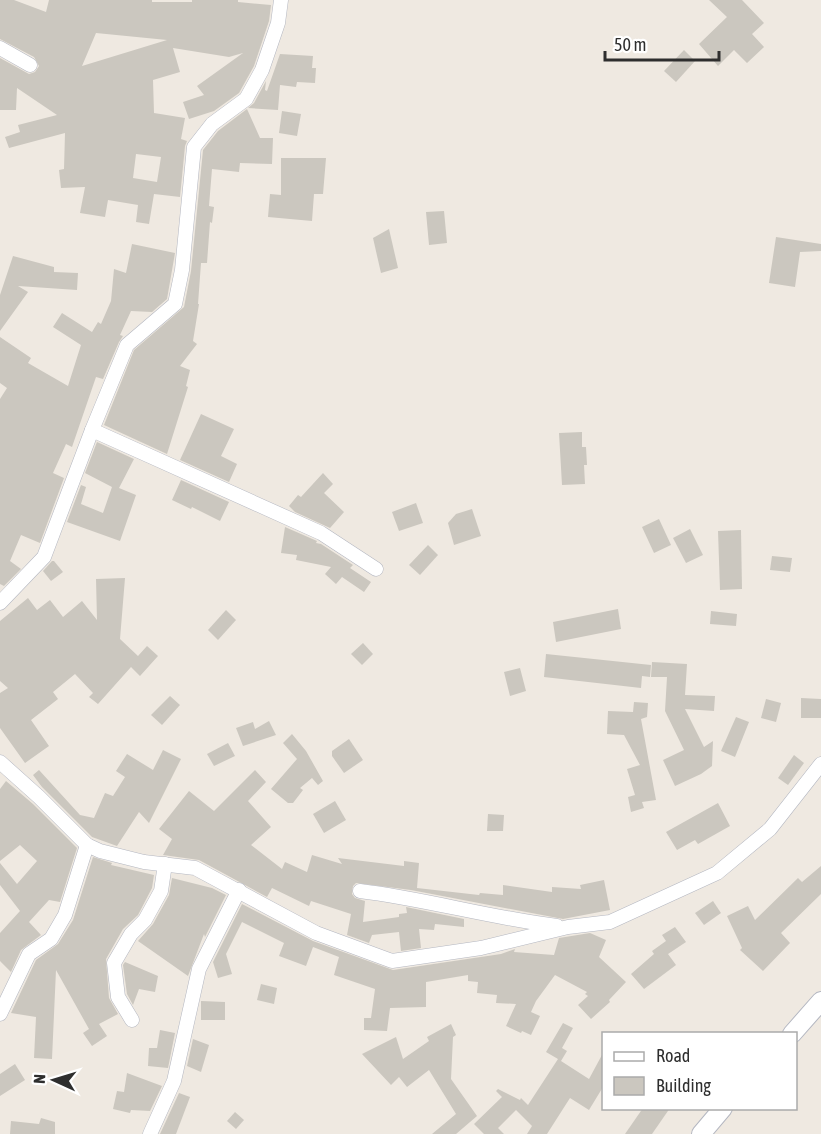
<svg xmlns="http://www.w3.org/2000/svg" width="821" height="1134" font-family="'Asap Condensed',sans-serif">
<style>
.building{fill:#cbc7bf;fill-rule:evenodd}
.lines{fill:none;stroke-linecap:round;stroke-linejoin:round}
.street-casing{stroke:#b4b7c1;stroke-width:15}
.secondary-casing{stroke:#b4b7c1;stroke-width:20}
.street{stroke:#fff;stroke-width:14}
.secondary{stroke:#fff;stroke-width:18}
</style>
<rect width="100%" height="100%" fill="#efe9e1"/>
<g class="building">
<path d="M 0,0 L 14,0 L 46,12 L 49,0 L 152,0 L 152,2 L 192,2 L 192,0 L 238,0 L 238,2 L 271,5 L 269,21 L 254,66 L 239,93 L 214,111 L 189,119 L 183,102 L 204,95 L 197,86 L 243,53 L 229,57 L 173,48 L 180,72 L 153,80 L 154,113 L 185,118 L 181,139 L 187,141 L 185,146 L 180,197 L 154,194 L 149,224 L 136,222 L 138,205 L 108,200 L 105,217 L 80,213 L 85,187 L 61,188 L 59,170 L 64,169 L 65,133 L 9,148 L 5,137 L 20,132 L 18,125 L 57,115 L 17,88 L 16,110 L 0,110 L 0,58 L 29,74 L 35,72 L 39,66 L 34,57 L 0,39 ZM 96,33 L 167,40 L 82,66 ZM 136,154 L 161,157 L 157,182 L 133,178 Z"/>
<polygon points="709,0 742,0 764,23 752,34 764,47 747,63 734,50 718,66 699,44 727,17"/>
<polygon points="684,50 695,61 676,82 664,71"/>
<polygon points="280,54 313,56 312,68 316,68 315,83 297,82 296,87 280,85 278,110 248,108 254,103 266,81 265,90 267,91"/>
<polygon points="247,109 260,138 273,138 272,164 240,163 239,172 212,169 209,206 214,207 212,223 210,222 207,263 201,263 198,304 199,304 193,341 197,344 180,366 190,370 186,386 188,387 167,454 104,425 134,350 184,307 191,271 203,150 218,131"/>
<polygon points="282,111 301,114 297,136 279,133"/>
<polygon points="281,158 326,158 323,194 314,194 312,221 268,217 270,194 281,195"/>
<polygon points="444,211 447,243 429,245 426,212"/>
<polygon points="389,229 398,268 381,273 373,238"/>
<polygon points="776,237 821,244 821,251 800,252 795,287 769,283"/>
<polygon points="132,244 175,253 167,299 152,312 131,311 120,335 123,336 119,342 103,379 96,377 72,447 66,444 53,473 64,478 40,543 21,535 10,561 21,569 4,586 0,584 0,399 7,388 0,383 0,337 31,358 28,363 68,386 81,345 53,327 62,313 92,332 98,322 101,324 111,301 114,269 126,273"/>
<polygon points="13,256 54,267 54,272 78,273 77,290 18,286 28,292 0,331 0,295"/>
<polygon points="201,414 234,429 221,456 237,464 229,482 180,460"/>
<polygon points="582,432 582,447 586,447 587,465 584,465 585,484 562,485 559,433"/>
<polygon points="97,442 134,459 119,488 136,495 120,541 67,522 81,485 86,487 81,504 103,513 112,487 85,473"/>
<polygon points="323,473 333,484 324,493 344,512 330,528 295,512 289,506 298,495 301,497"/>
<polygon points="181,480 229,502 220,521 192,507 191,509 172,500"/>
<polygon points="416,503 423,523 399,531 392,512"/>
<polygon points="472,509 481,536 454,545 448,523 456,514"/>
<polygon points="659,519 671,545 654,553 642,527"/>
<polygon points="285,527 317,541 316,543 321,544 353,565 350,568 371,582 364,592 342,577 336,584 325,574 331,567 296,560 297,555 281,553"/>
<polygon points="690,529 703,555 686,563 673,538"/>
<polygon points="741,530 742,589 720,590 718,531"/>
<polygon points="428,545 438,555 420,575 409,565"/>
<polygon points="772,556 792,558 790,572 770,570"/>
<polygon points="52,561 54,561 63,572 51,581 43,571"/>
<polygon points="125,578 120,639 138,656 147,646 158,656 140,676 131,667 98,704 89,697 93,693 75,674 53,692 58,699 31,720 49,746 25,763 0,728 0,693 8,688 0,681 0,621 28,598 37,610 50,600 63,617 82,601 97,620 96,579"/>
<polygon points="618,609 621,629 556,642 553,622"/>
<polygon points="226,610 236,620 218,640 208,630"/>
<polygon points="711,611 737,614 736,626 710,624"/>
<polygon points="363,643 373,654 362,665 351,654"/>
<polygon points="546,654 651,665 650,677 642,676 641,688 544,677"/>
<polygon points="652,662 687,664 685,695 715,696 714,711 685,709 704,747 713,741 712,766 701,774 675,786 663,760 684,750 665,711 667,677 651,677"/>
<polygon points="520,668 526,691 510,696 504,672"/>
<polygon points="170,696 180,705 162,725 151,715"/>
<polygon points="801,698 821,699 821,718 801,718"/>
<polygon points="766,699 781,703 776,722 761,718"/>
<polygon points="634,702 648,703 647,717 641,719 656,800 642,802 644,808 631,812 628,797 635,795 627,769 640,765 624,735 607,734 608,711 633,712"/>
<polygon points="736,717 749,722 735,757 721,751"/>
<polygon points="269,721 276,735 243,746 236,728 253,722 255,729"/>
<polygon points="292,734 306,751 323,781 318,785 312,778 300,788 303,790 293,803 288,803 271,789 297,759 283,743"/>
<polygon points="349,739 363,760 344,773 332,756 332,751"/>
<polygon points="228,743 235,756 214,766 207,754"/>
<polygon points="163,750 181,759 149,823 139,812 117,846 92,837 42,787 33,775 39,770 80,815 94,818 105,793 113,796 125,777 116,771 127,754 153,770"/>
<polygon points="794,755 804,763 788,785 778,778"/>
<polygon points="255,770 266,782 248,801 271,827 251,845 282,869 285,862 307,872 312,855 342,864 338,858 404,866 404,861 419,863 417,888 479,895 480,893 503,895 503,885 552,892 552,887 581,889 580,885 604,880 610,910 563,919 411,890 356,883 353,886 352,894 355,898 365,901 363,922 399,917 399,914 407,913 406,907 464,919 464,927 435,924 434,930 419,929 421,948 401,951 399,932 372,935 369,943 347,935 351,914 311,901 309,906 272,888 267,897 199,860 163,855 172,839 159,829 189,791 214,811"/>
<polygon points="6,781 33,804 77,848 60,902 49,900 29,922 41,935 21,950 11,972 0,961 0,933 20,911 0,885 0,863 17,884 37,861 20,845 0,861 0,789"/>
<polygon points="335,801 346,820 324,833 313,814"/>
<polygon points="718,803 730,826 698,844 695,840 677,850 666,832"/>
<polygon points="488,814 504,815 503,831 487,831"/>
<polygon points="93,857 112,863 111,865 154,875 152,888 138,915 123,929 106,959 109,998 118,1014 99,1024 107,1036 92,1046 83,1033 89,1029 56,970 52,1059 34,1058 36,1017 11,1013 36,960 58,944 73,920"/>
<polygon points="821,866 821,894 781,933 790,943 763,971 740,950 742,948 727,916 748,906 755,920 798,878 802,882"/>
<polygon points="172,878 212,888 226,895 205,937 204,934 188,976 138,941 153,924 169,895"/>
<polygon points="713,901 721,913 704,925 695,913"/>
<polygon points="242,904 313,941 393,970 501,954 515,949 514,952 554,955 559,938 590,933 606,940 599,957 626,982 609,1000 610,1002 591,1019 578,1005 588,996 585,994 587,992 555,975 536,1001 531,1012 540,1016 531,1035 522,1031 521,1033 506,1026 516,1004 496,1003 497,995 477,993 478,982 468,981 468,975 426,982 426,1007 390,1008 387,1031 364,1030 364,1018 371,1018 375,989 334,975 339,957 313,947 306,966 279,956 284,943 242,922 226,954 232,974 218,978 213,962"/>
<polygon points="675,927 686,942 668,954 676,965 644,989 631,974 654,954 652,951 666,941 662,935"/>
<polygon points="125,962 158,976 155,992 139,989 133,1005 127,994 123,965"/>
<polygon points="261,984 277,988 274,1004 257,1000"/>
<polygon points="201,1001 225,1002 225,1020 201,1020"/>
<polygon points="563,1023 573,1028 562,1048 567,1051 561,1061 589,1079 603,1053 603,1087 589,1110 570,1098 547,1134 527,1134 532,1126 516,1110 498,1128 504,1134 484,1134 474,1124 502,1097 496,1091 498,1089 520,1100 521,1098 528,1105 558,1059 546,1052"/>
<polygon points="451,1024 456,1035 453,1037 451,1079 477,1116 456,1134 432,1134 456,1114 429,1070 407,1087 399,1077 391,1085 362,1054 396,1037 403,1059 429,1041 427,1037"/>
<polygon points="160,1030 175,1033 168,1068 148,1066 149,1048 157,1048"/>
<polygon points="193,1039 209,1045 201,1072 187,1066"/>
<polygon points="15,1064 25,1080 0,1096 0,1074"/>
<polygon points="127,1073 162,1086 150,1111 131,1110 130,1113 113,1109 117,1091 124,1092"/>
<polygon points="179,1093 190,1097 176,1134 160,1134"/>
<polygon points="643,1108 670,1108 652,1134 625,1134"/>
<polygon points="235,1112 244,1120 236,1129 227,1121"/>
<polygon points="41,1118 55,1122 55,1134 10,1134 11,1121 39,1124"/>
</g>
<g class="lines">
<defs>
<g id="street">
<polyline points="0,48 30,65"/>
<polyline points="92,430 321,533 376,569"/>
<polyline points="0,603 44,557 92,430 127,345 175,304 182,270 194,147 212,124 246,99 262,70 278,23 281,0"/>
<polyline points="0,762 39,797 87,845 100,851 144,862 195,868 316,933 392,961 481,948 568,927 610,922 717,873 770,829 821,764"/>
<path d="M 360,891 C 426,899 491,918 557,926"/>
<polyline points="0,1014 29,954 51,939 65,915 87,845"/>
<polyline points="132,1020 118,997 114,963 131,934 145,920 161,891 165,864"/>
<polyline points="150,1134 174,1081 199,969 239,890"/>
</g>
<g id="secondary">
<polyline points="792,1034 821,1001"/>
<polyline points="701,1134 723,1108"/>
</g>
</defs>
<use href="#street" class="street-casing"/>
<use href="#secondary" class="secondary-casing"/>
<use href="#street" class="street"/>
<use href="#secondary" class="secondary"/>
</g>
<rect x="602" y="1032" width="195" height="78" fill="#ffffff" stroke="#ababab" stroke-width="1.5"/>
<rect x="614" y="1052" width="30" height="9" fill="#ffffff" stroke="#ababab" stroke-width="1.5"/>
<text x="656" y="1062" font-size="18" fill="#2e2e2e">Road</text>
<rect x="614" y="1077" width="30" height="18" fill="#cbc7bf" stroke="#ababab" stroke-width="1.5"/>
<text x="656" y="1092" font-size="18" fill="#2e2e2e">Building</text>
<g transform="translate(54 1080) rotate(274)" stroke="#ffffff" stroke-width="4.5" paint-order="stroke">
<path d="M0-4.5L10 22L0 15L-10 22Z" fill="#2e2e2e"/>
<text y="-9" font-size="16" font-weight="bold" text-anchor="middle" fill="#2e2e2e">N</text>
</g>
<path d="M605 51v9h114v-9" fill="none" stroke="#2e2e2e" stroke-width="3"/>
<text x="614" y="51" font-size="18" fill="#2e2e2e" stroke="#ffffff" stroke-width="4.5" paint-order="stroke">50 m</text>
</svg>
